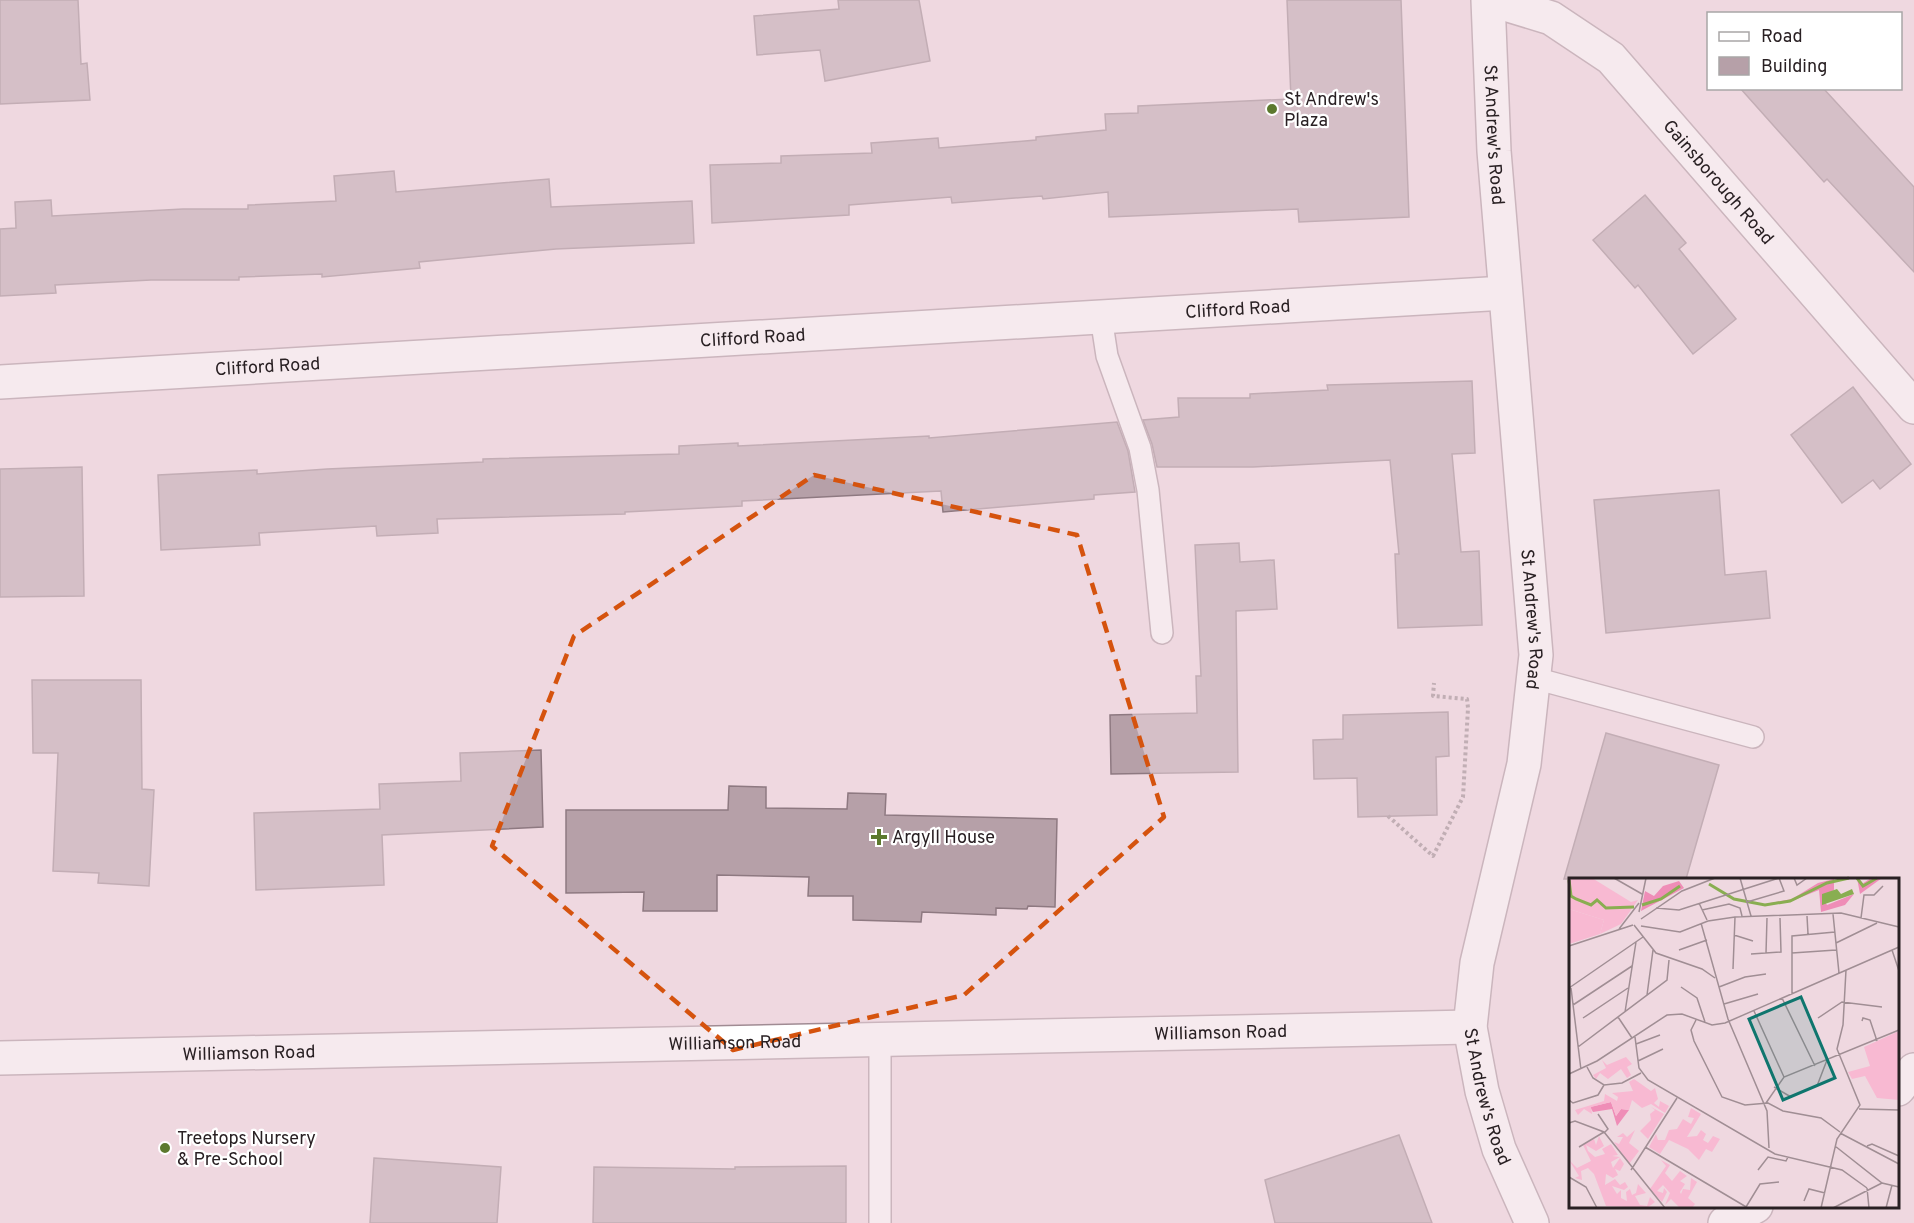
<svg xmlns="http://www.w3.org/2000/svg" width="1914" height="1223" font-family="Overpass,sans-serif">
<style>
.building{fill:#b6a0a8;stroke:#8e7981;stroke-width:1.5}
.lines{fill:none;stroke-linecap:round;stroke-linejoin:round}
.service-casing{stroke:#a08b93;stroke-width:24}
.minor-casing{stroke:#a08b93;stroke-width:36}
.path{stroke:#897a7f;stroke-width:4;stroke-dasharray:3 3;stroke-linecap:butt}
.service{stroke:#fff;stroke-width:21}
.minor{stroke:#fff;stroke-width:33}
.marked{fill:none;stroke:#d5530e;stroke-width:4.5;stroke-dasharray:12 8;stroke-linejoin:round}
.poi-dot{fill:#5c792e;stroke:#fff;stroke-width:2}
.labels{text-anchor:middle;stroke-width:4.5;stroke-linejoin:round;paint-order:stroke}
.poi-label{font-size:18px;fill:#292023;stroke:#fff;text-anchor:start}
.street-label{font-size:18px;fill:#292023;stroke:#fff}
.inset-river{fill:none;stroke:#89ae51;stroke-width:3}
.inset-road{fill:none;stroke:#a08e94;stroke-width:1.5}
.view{fill:#0f766e;fill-opacity:0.15;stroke:#0f766e;stroke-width:3}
.inset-edge{fill:none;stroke:#292023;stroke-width:3}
</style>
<rect width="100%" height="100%" fill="#efd8e0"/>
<g class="building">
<polygon points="0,0 78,0 81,64 87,63 90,100 0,104"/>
<polygon points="838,0 919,0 930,61 825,81 820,50 757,55 754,16 839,9"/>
<polygon points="1287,0 1401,0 1409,217 1299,222 1298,209 1109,217 1108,192 1043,199 1042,196 952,203 951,197 849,205 849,215 712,223 710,165 781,163 781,156 872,153 871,143 938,138 939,148 1036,140 1036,137 1106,130 1105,114 1138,113 1138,106 1291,99"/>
<polygon points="1740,88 1823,88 1914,187 1914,272 1827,179 1824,182"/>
<polygon points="394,171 396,192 549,179 551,207 692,201 694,243 556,249 419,262 420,268 322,277 322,274 239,277 239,280 151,280 55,285 56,293 0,296 0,229 16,228 15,202 51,200 52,216 183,209 248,209 248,205 336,201 334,176"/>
<polygon points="1645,195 1686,243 1679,249 1736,319 1693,354 1638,285 1635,288 1593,240"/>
<polygon points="1472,381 1475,453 1452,454 1461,552 1479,551 1482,625 1398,628 1395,554 1399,554 1390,460 1253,467 1157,467 1152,444 1143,420 1179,417 1178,398 1250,398 1250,394 1328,390 1327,385"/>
<polygon points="1853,387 1911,464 1880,489 1873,480 1842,503 1791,435"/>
<polygon points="1117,422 1128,451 1135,492 1094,495 1094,499 943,512 941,491 742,501 742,506 625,512 625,514 437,519 438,533 377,536 376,526 259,533 260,545 161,550 158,475 257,470 257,474 327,469 483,462 483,459 679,454 679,446 738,443 738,446 929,436 929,438"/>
<polygon points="82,467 84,596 0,597 0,469"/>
<polygon points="1719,490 1725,575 1766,571 1770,618 1606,633 1594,500"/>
<polygon points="1239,543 1240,562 1274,560 1277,609 1236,611 1238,772 1111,774 1110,715 1197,713 1196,676 1201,676 1195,545"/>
<polygon points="32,680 141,680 142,789 154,790 149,886 98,883 99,873 53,871 58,753 33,753"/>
<polygon points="1448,712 1449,756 1436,757 1437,815 1358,817 1357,778 1314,779 1313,740 1343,739 1343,715"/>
<polygon points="1606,733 1719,765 1686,879 1564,879"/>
<polygon points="541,750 543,827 382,835 384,885 256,890 254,813 380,809 379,784 461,781 460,753"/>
<polygon points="729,786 766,787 766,808 847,809 848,793 886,794 885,815 1057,819 1055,907 1028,906 1027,909 996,908 996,915 922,912 921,922 853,920 853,896 808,896 809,877 717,875 717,911 643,911 644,892 566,893 566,810 728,810"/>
<polygon points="1399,1135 1432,1223 1275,1223 1265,1180"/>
<polygon points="374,1158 501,1167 497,1223 370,1223"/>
<polygon points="846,1166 846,1223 593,1223 594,1167 735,1169 735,1167"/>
</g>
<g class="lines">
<defs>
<g id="service">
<polyline points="1101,317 1107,356 1140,448 1148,490 1162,633"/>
<polyline points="1534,678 1753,737"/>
<polyline points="880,1039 880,1223"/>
</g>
<g id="minor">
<path id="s1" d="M 1488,0 L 1494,151 L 1536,655 L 1524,764 L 1477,963 L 1470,1027 L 1482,1091 L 1499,1149 L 1532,1223"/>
<path id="s2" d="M 1492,0 L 1551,18 L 1611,58 L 1914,407"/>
<path id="s3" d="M 0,382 L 1505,293"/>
<path id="s4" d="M 0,1058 L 1470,1027"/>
<polyline points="1898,1089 1914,1070"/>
<polyline points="1725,1223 1756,1206"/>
</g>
</defs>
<use href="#service" class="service-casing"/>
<use href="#minor" class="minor-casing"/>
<polyline class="path" points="1388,816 1433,856 1463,797 1468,708 1467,699 1433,696 1434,683"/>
<use href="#service" class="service"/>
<use href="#minor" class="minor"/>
</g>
<path d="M0 0H1914V1223H0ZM 814,475 L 1077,535 L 1164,817 L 964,995 L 733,1050 L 492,846 L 574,636 Z" fill="#efd8e0" fill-opacity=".55" fill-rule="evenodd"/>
<path class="marked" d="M 814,475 L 1077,535 L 1164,817 L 964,995 L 733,1050 L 492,846 L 574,636 Z"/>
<g class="poi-dot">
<circle cx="1272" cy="109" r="6"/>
<path d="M876 828h6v6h6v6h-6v6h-6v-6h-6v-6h6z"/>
<circle cx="165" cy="1148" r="6"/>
</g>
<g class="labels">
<g class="poi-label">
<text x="1284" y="105">St Andrew's<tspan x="1284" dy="21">Plaza</tspan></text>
<text x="892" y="843">Argyll House</text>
<text x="177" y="1144">Treetops Nursery<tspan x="177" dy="21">&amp; Pre-School</tspan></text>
</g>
<g class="street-label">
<text dy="6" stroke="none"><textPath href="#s1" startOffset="135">St Andrew's Road</textPath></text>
<text dy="6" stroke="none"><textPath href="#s2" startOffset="298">Gainsborough Road</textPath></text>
<text dy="6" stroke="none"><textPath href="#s3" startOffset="1240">Clifford Road</textPath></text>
<text dy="6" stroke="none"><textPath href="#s3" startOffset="754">Clifford Road</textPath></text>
<text dy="6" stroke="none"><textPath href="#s3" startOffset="268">Clifford Road</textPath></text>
<text dy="6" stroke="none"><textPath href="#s1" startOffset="621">St Andrew's Road</textPath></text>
<text dy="6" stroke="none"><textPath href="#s4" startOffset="1221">Williamson Road</textPath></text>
<text dy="6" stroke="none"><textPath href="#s4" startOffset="735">Williamson Road</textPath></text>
<text dy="6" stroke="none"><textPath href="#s4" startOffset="249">Williamson Road</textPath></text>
<text dy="6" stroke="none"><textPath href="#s1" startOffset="1107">St Andrew's Road</textPath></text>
</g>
</g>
<g transform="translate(1569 878)">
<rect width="330" height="330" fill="#efd8e0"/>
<path d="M 288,0 L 293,6 L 302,0 L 313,0 L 291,16 ZM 265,1 L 265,12 L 253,19 L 258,27 L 285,16 L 276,27 L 252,34 L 250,12 L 220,24 L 195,26 L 223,21 L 249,5 ZM 110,3 L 115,10 L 72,33 L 76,13 L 85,18 L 94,8 ZM 42,224 L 47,238 L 52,231 L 60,232 L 48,248 L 43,231 L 24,234 L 21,229 Z" fill="#ef8db7"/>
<path d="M 0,0 L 23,0 L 62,24 L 69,22 L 52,46 L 31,56 L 35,42 L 0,31 Z" fill="#f8b9d2"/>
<path d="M 0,31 L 35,42 L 31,56 L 0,66 ZM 330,153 L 330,222 L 308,220 L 296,198 L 283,201 L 279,194 L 301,188 L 295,169 ZM 57,179 L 63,186 L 58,189 L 62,197 L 58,200 L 52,191 L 39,201 L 31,195 L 27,201 L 24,197 L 37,190 L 33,182 L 38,187 ZM 65,201 L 82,213 L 86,210 L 89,221 L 85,225 L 90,229 L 91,223 L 100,228 L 96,235 L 82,226 L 73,230 L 63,222 L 60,232 L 52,231 L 47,238 L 42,224 L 22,229 L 23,236 L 15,231 L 9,237 L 6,232 L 35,223 L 36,216 L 48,223 L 49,219 L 43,215 L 64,213 L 60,204 ZM 82,229 L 95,236 L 79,261 L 71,253 L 82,242 L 81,236 L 86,232 ZM 122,230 L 132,236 L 118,259 L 128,258 L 132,252 L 137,256 L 134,262 L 139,265 L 144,258 L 151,261 L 143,274 L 137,271 L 130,282 L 119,271 L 100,262 L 91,276 L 80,269 L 87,256 L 89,262 L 96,262 L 100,252 L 108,251 L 114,241 L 122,246 L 125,240 L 119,239 ZM 66,252 L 60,265 L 70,273 L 60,286 L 45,264 L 50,266 L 54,259 L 48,259 L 54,255 L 58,259 ZM 30,258 L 35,268 L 27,273 L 17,267 L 19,273 L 26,279 L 36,276 L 33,271 L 42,266 L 49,277 L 43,278 L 51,279 L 42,284 L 44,290 L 51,280 L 55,286 L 51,293 L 46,291 L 49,297 L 44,300 L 37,296 L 36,307 L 46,301 L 51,307 L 56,304 L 59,309 L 55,312 L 43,308 L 48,316 L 52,312 L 52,320 L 58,323 L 57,314 L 61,311 L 63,317 L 67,315 L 69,306 L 77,315 L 66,318 L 71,327 L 78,328 L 81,319 L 86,324 L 78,330 L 37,328 L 25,296 L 19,290 L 12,293 L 13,302 L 6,300 L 10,298 L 0,282 L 8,290 L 22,283 L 14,267 L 25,261 L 27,267 ZM 92,282 L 101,287 L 96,295 L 103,303 L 111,293 L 118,298 L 111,303 L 116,306 L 111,314 L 112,316 L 114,311 L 121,312 L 122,300 L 128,304 L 119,320 L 126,326 L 123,330 L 111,330 L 102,321 L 96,327 L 101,315 L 94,307 L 88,313 L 94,315 L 95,310 L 98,314 L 93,324 L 81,311 L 97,288 Z" fill="#f8b9d2"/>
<path d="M 268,11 L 272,16 L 283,11 L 285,16 L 253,27 L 253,16 Z" fill="#89ae51"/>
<path class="inset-river" d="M 288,0 L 294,8 L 308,0M 0,2 L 2,18 L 7,21 L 22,27 L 28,22 L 37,30 L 65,29M 140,6 L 165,21 L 196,27 L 221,23 L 258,5 L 280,0M 73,27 L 92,21 L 111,8"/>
<path class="inset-road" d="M 45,0 L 73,16M 171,0 L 182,38M 225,0 L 228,7 L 238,0M 130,25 L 138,42M 87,30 L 110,32 L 210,0 L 215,13 L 178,24M 133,32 L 160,26 L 171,30 L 173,38M 70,34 L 77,0M 264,36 L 270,95M 238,38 L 239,56M 292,40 L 295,17 L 305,17 L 314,8M 72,41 L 113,13 L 146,0M 132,45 L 159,141 L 198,233 L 200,270M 65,47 L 87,75 L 133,91 L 146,100M 72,48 L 111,54 L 139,43 L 166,39 L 272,35 L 330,49M 50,51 L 70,25M 165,57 L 184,63M 267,65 L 308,45M 0,68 L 64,47M 110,72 L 138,62M 323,72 L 330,93M 197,75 L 198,40M 223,75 L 267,72M 182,76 L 212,74 L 211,40M 164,91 L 166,39M 112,109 L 128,120 L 136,144M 150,109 L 176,99 L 197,96M 0,110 L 74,59M 2,110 L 12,192M 223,116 L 223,58 L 266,54M 78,117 L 84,72M 213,120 L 246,188M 155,126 L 189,116M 4,127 L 63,88M 185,133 L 215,199M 56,134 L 67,64M 49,139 L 63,160M 14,140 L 59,110M 249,140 L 273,124 L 313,129M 127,142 L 122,152 L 125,163 L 153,219 L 176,227 L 199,225 L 214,233 L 252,240 L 271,254M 293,143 L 294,140 L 301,142 L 308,163M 66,159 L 70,190 L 79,202 L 206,276 L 273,292 L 298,310M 67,166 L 91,157M 9,169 L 98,102 L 100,82M 69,183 L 94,171M 18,189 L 24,200 L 35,207 L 53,205 L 72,195M 0,196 L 28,183 L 98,137 L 113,136 L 143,147 L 156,145 L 330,69M 248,208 L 258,182M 205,209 L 222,219M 0,222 L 4,225 L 29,217 L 35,207M 197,225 L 215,199 L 330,152M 290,231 L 330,232M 29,236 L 39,251 L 35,255M 0,245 L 6,243 L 35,254 L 96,330M 271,255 L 330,286M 266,268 L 313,305 L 330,309M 298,268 L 303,266 L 330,278M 10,269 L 35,254M 76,269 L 179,330M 62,292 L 108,220M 189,292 L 199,279 L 217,283 L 219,279M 0,299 L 17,309 L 28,330M 298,310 L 300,330M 235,323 L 240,311 L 256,315M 177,329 L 191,306 L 210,304M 252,330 L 268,261 L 291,227 L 268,171 L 274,147 L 277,92M 264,330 L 313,305M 317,330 L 323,307"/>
<path class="view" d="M 232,119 L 266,200 L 214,222 L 180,141 Z"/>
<rect width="330" height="330" class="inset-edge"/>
</g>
<rect x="1707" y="12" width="195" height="78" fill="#ffffff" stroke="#a9a6a7" stroke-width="1.5"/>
<rect x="1719" y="32" width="30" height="9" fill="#ffffff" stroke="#a9a6a7" stroke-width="1.5"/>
<text x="1761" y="42" font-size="18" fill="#292023">Road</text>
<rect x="1719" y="57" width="30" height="18" fill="#b6a0a8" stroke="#a9a6a7" stroke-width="1.5"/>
<text x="1761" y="72" font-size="18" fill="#292023">Building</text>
</svg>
